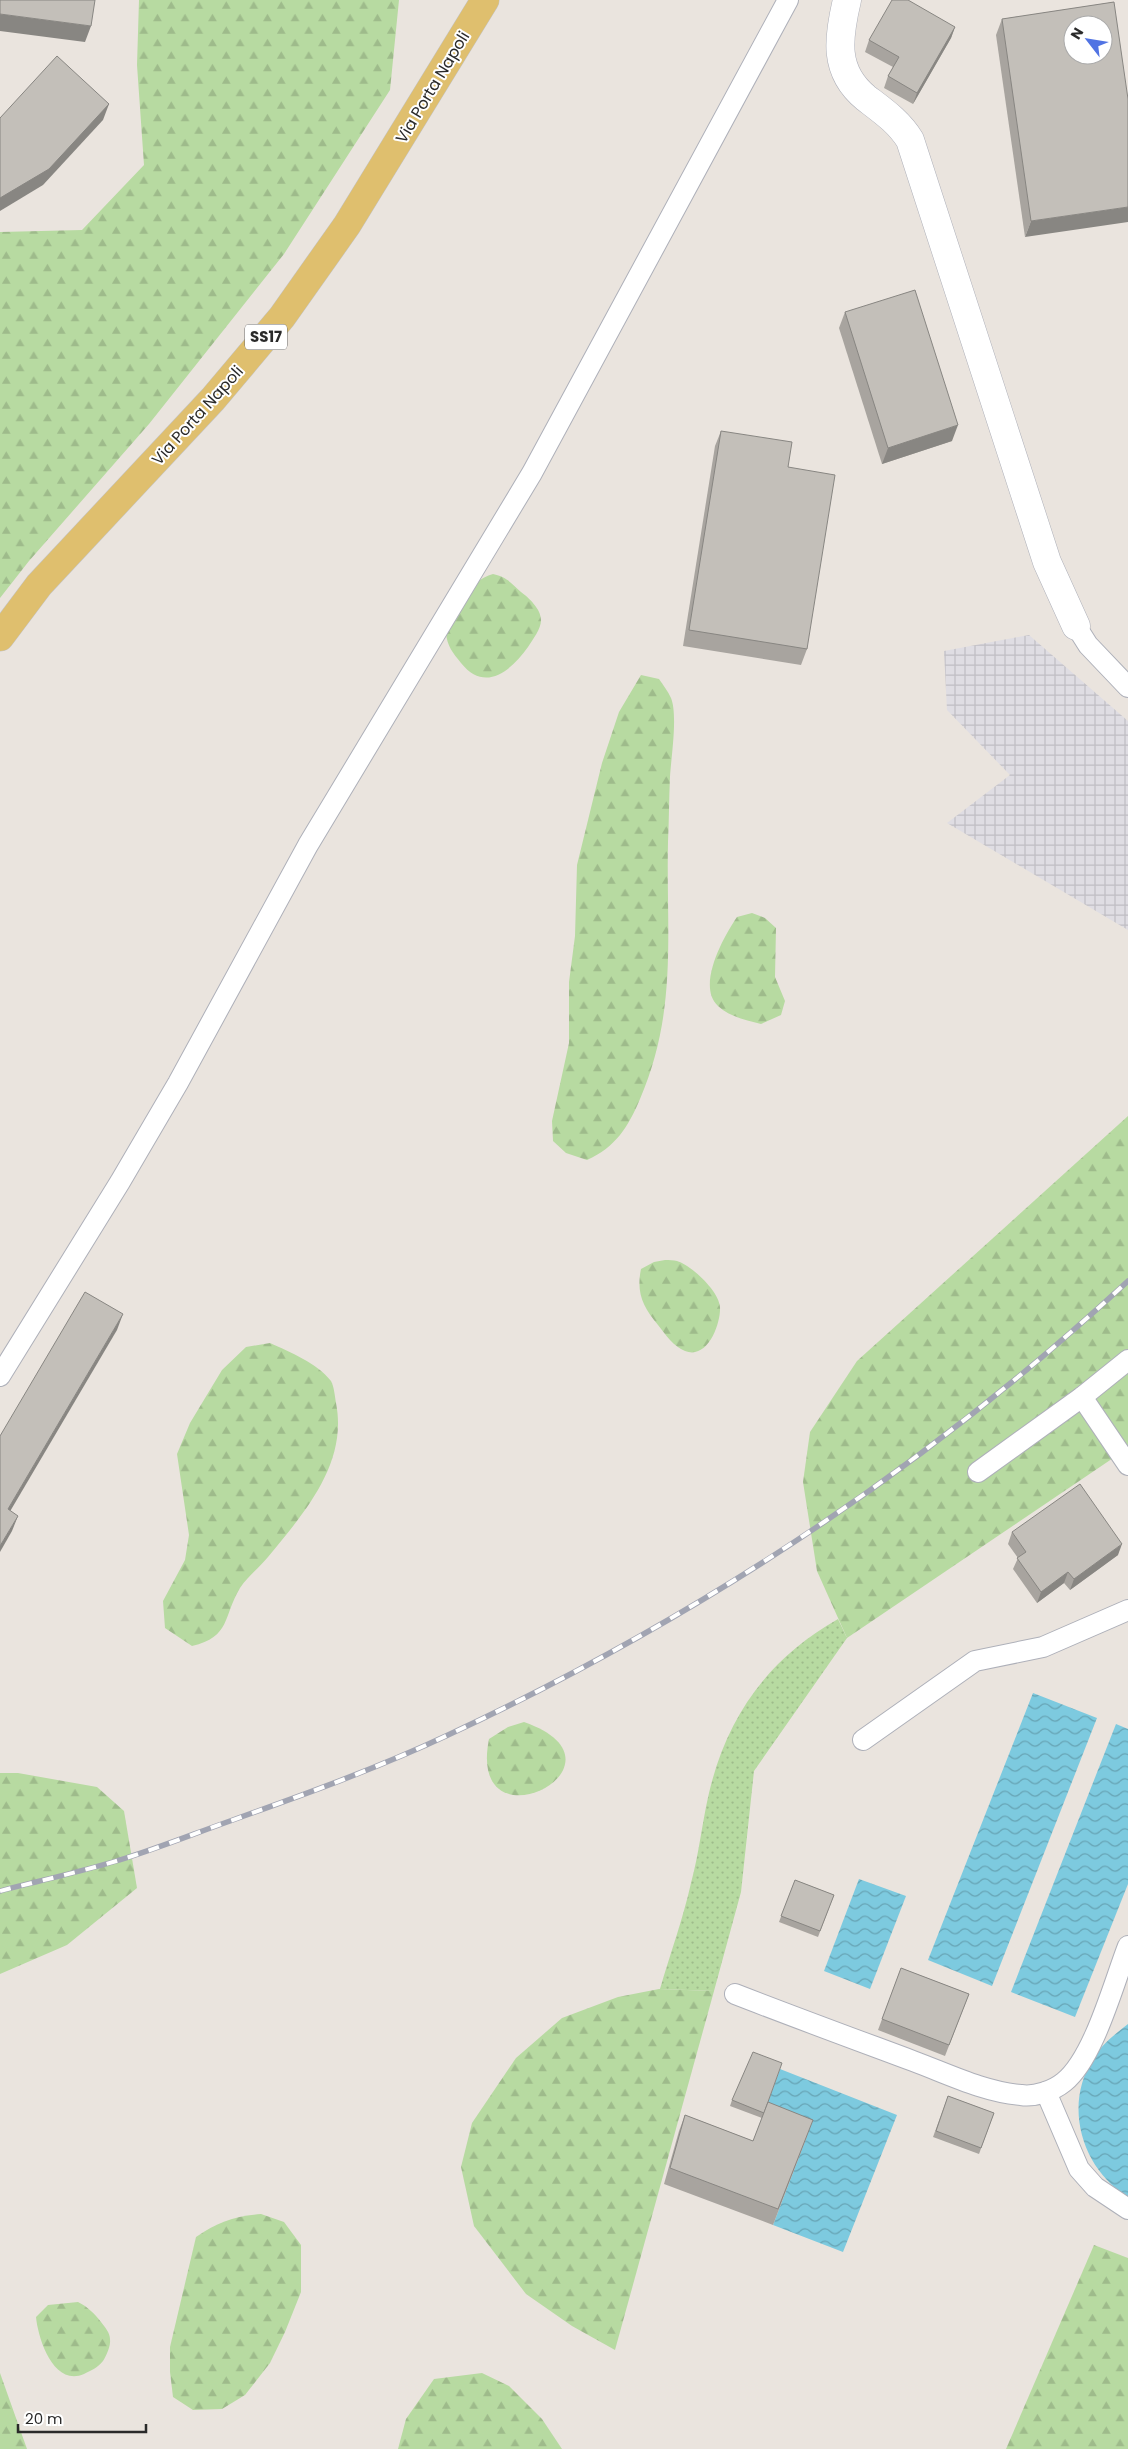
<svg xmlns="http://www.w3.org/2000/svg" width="1128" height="2449" font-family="Poppins,sans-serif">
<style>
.industrial{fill:url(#industrial-grid)}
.grass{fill:url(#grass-dots)}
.forest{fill:url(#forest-firs)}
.water{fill:url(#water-waves)}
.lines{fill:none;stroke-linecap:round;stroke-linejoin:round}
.lane-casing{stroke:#aeb0b9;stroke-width:22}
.street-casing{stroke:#aeb0b9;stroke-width:29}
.primary-casing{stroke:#c3c3c3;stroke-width:29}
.lane{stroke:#fff;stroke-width:20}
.street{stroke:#fff;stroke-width:28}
.primary{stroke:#dfbf6e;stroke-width:28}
.rail-casing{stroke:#a1a4b2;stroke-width:5.5}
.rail{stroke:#fff;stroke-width:4;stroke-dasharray:11;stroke-linecap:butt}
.wall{fill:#a8a49f}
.shaded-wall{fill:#888682}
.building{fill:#c3bfb9;stroke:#888682;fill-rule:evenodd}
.labels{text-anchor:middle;stroke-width:4;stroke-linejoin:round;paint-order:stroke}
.shield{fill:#fff;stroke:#6a6a6a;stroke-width:1}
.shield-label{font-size:15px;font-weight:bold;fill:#2a2a2a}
.street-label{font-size:16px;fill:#2a2a2a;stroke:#fff}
</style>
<defs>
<pattern id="industrial-grid" width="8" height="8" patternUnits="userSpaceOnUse" patternTransform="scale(1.25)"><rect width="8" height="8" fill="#dfdde3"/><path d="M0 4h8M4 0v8" fill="none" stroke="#c0bec3"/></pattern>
<pattern id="grass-dots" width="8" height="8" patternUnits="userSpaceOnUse" patternTransform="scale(1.25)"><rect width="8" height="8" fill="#b7daa1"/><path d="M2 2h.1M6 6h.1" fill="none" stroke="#9ebb8b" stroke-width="1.8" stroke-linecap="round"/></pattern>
<pattern id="forest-firs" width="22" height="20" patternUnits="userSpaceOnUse" patternTransform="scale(1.25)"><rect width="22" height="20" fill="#b7daa1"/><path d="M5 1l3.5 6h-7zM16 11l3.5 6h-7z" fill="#9ebb8b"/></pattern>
<pattern id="water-waves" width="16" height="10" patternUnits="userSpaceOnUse" patternTransform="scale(1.25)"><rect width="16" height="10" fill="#7dcadf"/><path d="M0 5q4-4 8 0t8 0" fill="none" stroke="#67a4b5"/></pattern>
</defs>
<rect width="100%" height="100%" fill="#eae4de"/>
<polygon class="industrial" points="1029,635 1128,721 1128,930 947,823 1010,775 947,710 944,651"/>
<path class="grass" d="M 838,1619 L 847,1638 L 754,1771 L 741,1892 L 714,1991 L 660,1989 C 670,1954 683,1919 691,1883 C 699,1854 702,1823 709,1793 C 727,1716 769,1658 838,1619 Z"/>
<g class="forest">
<polygon points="139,0 399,0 390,90 284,254 149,424 29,561 0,598 0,232 82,230 144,165 137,65"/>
<path d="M 493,574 C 507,577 511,583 521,592 C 529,598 541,609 541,620 C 541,629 533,639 528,647 C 511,671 485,693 461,663 C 453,653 447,646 446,633 C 458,612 468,580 493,574 Z"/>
<path d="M 641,675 L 659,679 C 663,685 668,691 671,698 C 678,715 671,758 670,777 C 669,799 669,820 668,842 C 666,935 678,1010 640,1099 C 628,1127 616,1147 587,1160 L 566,1153 L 553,1141 L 552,1121 L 569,1043 L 569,982 L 575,936 L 577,865 L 602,763 L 619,712 Z"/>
<path d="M 752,913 L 765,918 L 776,928 L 775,977 L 785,1001 L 781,1015 L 761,1024 C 746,1020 730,1017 718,1006 C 696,986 724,936 737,917 Z"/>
<polygon points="1128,1116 1128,1448 847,1638 817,1571 803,1482 810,1432 857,1361"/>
<path d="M 665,1260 C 669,1260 674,1260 677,1261 C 691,1265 719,1291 720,1307 C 721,1323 708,1360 685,1351 C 674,1347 665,1334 658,1325 C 643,1307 636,1293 641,1269 L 654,1262 Z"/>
<path d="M 270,1343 C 290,1352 317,1363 331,1381 C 334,1386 335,1397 336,1403 C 348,1464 304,1513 268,1557 C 259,1568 247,1577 240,1588 C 223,1616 231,1637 192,1646 L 165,1628 L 163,1601 L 185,1560 L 189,1535 L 177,1454 L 190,1423 L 222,1370 L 246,1347 Z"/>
<path d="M 524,1722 C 643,1764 466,1854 489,1739 L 508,1727 Z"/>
<polygon points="0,1773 18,1773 97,1787 124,1811 137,1888 67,1945 0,1974"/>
<polygon points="659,1989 714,1991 615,2350 572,2326 526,2294 474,2226 461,2167 472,2123 516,2058 562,2018 618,1997"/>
<path d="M 261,2214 L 284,2222 L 301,2245 L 301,2292 L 285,2332 L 270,2363 L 245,2395 L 222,2409 L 193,2410 L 173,2397 L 170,2372 L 170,2347 L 196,2237 C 217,2222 235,2216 261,2214 Z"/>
<polygon points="1094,2245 1128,2258 1128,2449 1006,2449"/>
<path d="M 78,2302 C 88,2307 95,2314 101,2322 C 105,2327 110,2333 110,2339 C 111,2346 106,2356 103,2361 C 97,2368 92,2370 84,2374 C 53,2387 38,2338 36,2317 L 48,2305 Z"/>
<polygon points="0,2373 27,2449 0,2449"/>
<polygon points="482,2373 509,2386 542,2419 562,2449 398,2449 406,2419 434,2379"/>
</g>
<g class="water">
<polygon points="1033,1693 1097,1718 992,1986 928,1960"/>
<polygon points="1116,1724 1128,1729 1128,1884 1075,2017 1011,1992"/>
<polygon points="859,1879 906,1896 870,1989 824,1971"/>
<path d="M 1128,2024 L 1128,2197 C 1082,2169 1063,2106 1093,2059 C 1102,2044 1114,2035 1128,2024 Z"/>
<polygon points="780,2069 897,2115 843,2252 773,2225 807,2136 762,2118"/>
</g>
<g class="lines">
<defs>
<g id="lane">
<polyline points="1076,626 1088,645 1128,687"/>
<polyline points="0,1376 120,1182 178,1083 308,845 532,473 788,0"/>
<polyline points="1082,1397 1128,1465"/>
<polyline points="978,1472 1082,1397 1128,1360"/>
<polyline points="863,1740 975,1661 1043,1647 1128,1610"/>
<path d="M 735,1994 C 794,2017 854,2039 913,2061 C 948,2074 984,2092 1021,2095 C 1035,2097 1053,2091 1064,2082 C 1094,2058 1114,1982 1128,1946"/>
<polyline points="1046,2092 1079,2169 1095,2187 1128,2209"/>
</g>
<path id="street" d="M 847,0 C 838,38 833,71 866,98 C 883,111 899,122 910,140 L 1047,562 L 1076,626"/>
<polyline id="primary" points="0,637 39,585 213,399 282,317 347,225 485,0"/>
</defs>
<use href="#lane" class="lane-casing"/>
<use href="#street" class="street-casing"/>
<use href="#primary" class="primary-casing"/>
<use href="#lane" class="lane"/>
<use href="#street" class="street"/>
<use href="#primary" class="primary"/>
<defs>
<path id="rail" d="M 0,1891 C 42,1880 85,1871 126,1858 C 161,1847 196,1833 230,1821 C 303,1795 378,1768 448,1735 C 696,1619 927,1467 1128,1281"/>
</defs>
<use href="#rail" class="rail-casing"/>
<use href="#rail" class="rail"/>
</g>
<g class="wall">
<polygon points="1114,2 1025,237 996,35 1002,19"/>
<polygon points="955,27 951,38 913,104 884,88 888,76 893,67 865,52 869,40"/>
<polygon points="845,312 952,441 882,464 839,328"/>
<polygon points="721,431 788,467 807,649 801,665 683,646 715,446"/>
<polygon points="1012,1532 1118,1555 1070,1590 1064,1583 1037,1603 1013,1569 1018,1558 1008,1544"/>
<polygon points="795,1880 834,1895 818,1937 779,1922"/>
<polygon points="901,1968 969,1994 945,2056 878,2030"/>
<polygon points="948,2096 994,2113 979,2154 933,2137"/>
<polygon points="732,2100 768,2102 807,2136 773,2225 664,2184 679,2131 685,2115 753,2141 762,2118 730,2106"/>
</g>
<g class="shaded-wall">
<polygon points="0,14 91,26 85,42 0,31"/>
<polygon points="955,27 951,38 913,104 917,93"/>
<polygon points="109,104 103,120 43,185 0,211 0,198"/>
<polygon points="1128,207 1128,222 1025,237 1031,221"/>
<polygon points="958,425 952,441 882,464 888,448"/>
<polygon points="123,1314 117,1330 2,1525 8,1509"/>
<polygon points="18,1516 12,1531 0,1552 0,1546"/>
<polygon points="1122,1544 1118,1555 1070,1590 1074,1579"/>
<polygon points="1068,1572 1064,1583 1037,1603 1041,1592"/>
</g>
<g class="building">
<polygon points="0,0 95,0 91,26 0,14"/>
<polygon points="892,0 908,0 955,27 917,93 888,76 899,57 869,40"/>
<path d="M 1114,2 L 1128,99 L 1128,207 L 1031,221 L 1002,19 ZM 1073,25 L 1103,25 L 1103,55 L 1073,55 Z"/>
<polygon points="57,56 109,104 49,169 0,198 0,118"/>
<polygon points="915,290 958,425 888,448 845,312"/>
<polygon points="721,431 792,442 788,467 835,475 807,649 689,630"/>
<polygon points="85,1292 123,1314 8,1509 18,1516 0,1546 0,1436"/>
<polygon points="1080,1484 1122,1544 1074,1579 1068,1572 1041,1592 1017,1558 1026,1552 1012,1532"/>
<polygon points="795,1880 834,1895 820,1931 781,1916"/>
<polygon points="901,1968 969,1994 949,2045 882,2019"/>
<polygon points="753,2052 782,2063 764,2113 732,2100"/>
<polygon points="948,2096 994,2113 981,2148 936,2131"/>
<polygon points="768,2102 813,2120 778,2209 670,2168 685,2115 753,2141"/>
</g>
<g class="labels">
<rect class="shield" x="245" y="324.5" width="42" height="25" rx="4"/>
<g class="shield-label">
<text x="266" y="342">SS17</text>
</g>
<g class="street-label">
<text transform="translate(432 87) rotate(-59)" y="6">Via Porta Napoli</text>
<text transform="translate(197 415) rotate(-48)" y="6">Via Porta Napoli</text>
</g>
</g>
<g transform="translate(1088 40) rotate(301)"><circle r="24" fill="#ffffff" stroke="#aaaaaa"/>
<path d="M0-4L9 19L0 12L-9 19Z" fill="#5173e3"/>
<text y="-8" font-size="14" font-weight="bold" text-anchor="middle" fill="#2a2a2a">N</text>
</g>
<path d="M18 2424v8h128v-8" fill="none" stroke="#2a2a2a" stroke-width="2.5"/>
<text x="25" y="2424" font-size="15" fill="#2a2a2a" stroke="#ffffff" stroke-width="4" paint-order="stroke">20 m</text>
</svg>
